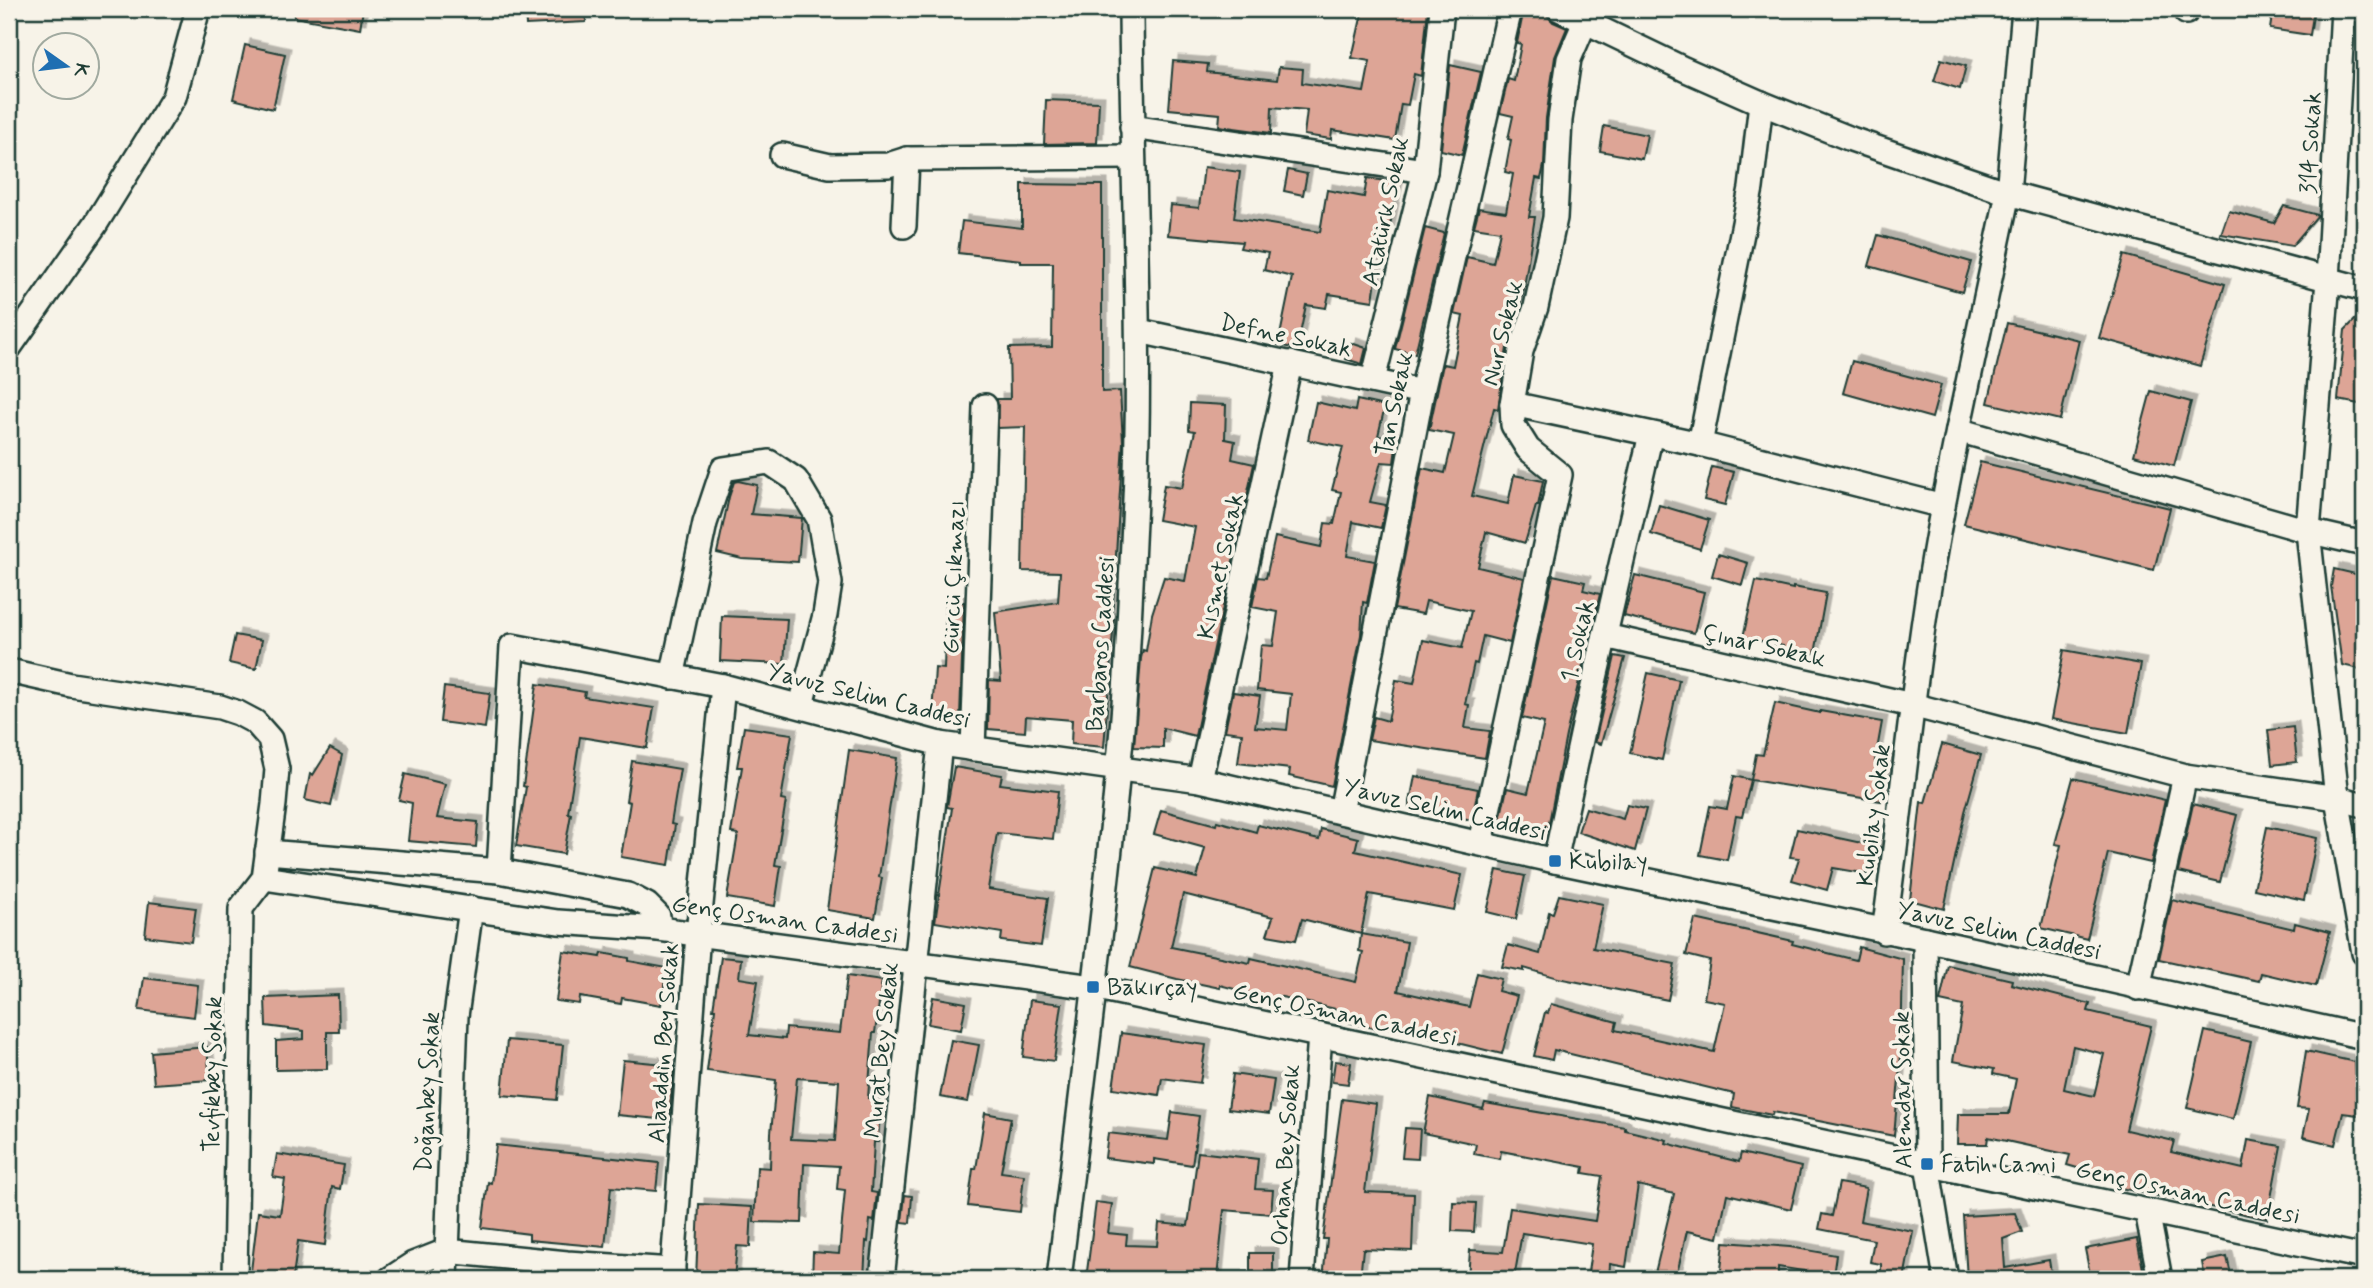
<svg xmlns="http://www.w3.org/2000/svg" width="2373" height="1288" font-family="Mynerve,sans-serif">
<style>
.building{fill:#dda596;stroke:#1f3d34;stroke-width:2;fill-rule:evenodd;filter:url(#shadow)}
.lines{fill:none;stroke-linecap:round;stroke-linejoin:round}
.minor-casing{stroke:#1f3d34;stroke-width:28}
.minor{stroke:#f7f3e8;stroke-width:23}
.poi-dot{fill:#1f6fb2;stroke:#f7f3e8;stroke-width:2.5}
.labels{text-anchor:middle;stroke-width:7;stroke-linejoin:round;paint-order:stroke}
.street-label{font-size:24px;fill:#1f3d34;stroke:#f7f3e8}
.poi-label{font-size:24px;fill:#1f3d34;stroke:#f7f3e8;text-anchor:start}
</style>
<defs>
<filter id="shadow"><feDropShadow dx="5.5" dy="-5.5" stdDeviation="0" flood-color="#0004"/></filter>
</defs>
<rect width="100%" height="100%" fill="#f7f3e8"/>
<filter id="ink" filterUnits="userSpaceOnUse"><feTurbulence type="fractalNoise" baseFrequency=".0143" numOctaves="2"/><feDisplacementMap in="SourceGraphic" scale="14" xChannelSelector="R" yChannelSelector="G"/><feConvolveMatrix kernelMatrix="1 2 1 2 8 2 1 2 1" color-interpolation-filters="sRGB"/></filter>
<g filter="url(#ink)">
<g class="building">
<polygon points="294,9 363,9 360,29 294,17"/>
<polygon points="525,9 586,9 586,22 526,25"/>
<polygon points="1363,9 1428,9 1421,76 1414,74 1408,105 1401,104 1395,140 1332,130 1331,139 1304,135 1307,110 1272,107 1271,133 1219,126 1220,114 1169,109 1173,61 1208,64 1207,72 1277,80 1279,67 1303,69 1302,83 1364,92 1370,61 1352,58"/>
<polygon points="1524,9 1536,9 1546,14 1553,22 1567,28 1555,57 1546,118 1544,165 1541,179 1536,178 1529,217 1535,217 1523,294 1507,348 1498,409 1494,408 1472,496 1508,504 1514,475 1543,481 1538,506 1536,506 1525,543 1486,532 1478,567 1524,578 1510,643 1483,636 1477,664 1474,663 1465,704 1469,705 1465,728 1490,731 1485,758 1369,740 1374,717 1388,721 1396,680 1414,683 1423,640 1462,648 1471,611 1426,601 1423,614 1394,609 1422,468 1445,473 1454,435 1429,430 1443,364 1453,366 1463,316 1454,314 1467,257 1493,263 1500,231 1474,227 1479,208 1506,212 1513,174 1505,172 1511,140 1508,139 1513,116 1500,113 1508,79 1514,81 1521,44 1517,43"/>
<polygon points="2273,9 2314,9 2310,35 2270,29"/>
<polygon points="245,45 285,54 273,109 233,99"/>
<polygon points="1941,59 1966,66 1960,89 1934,81"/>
<polygon points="1450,65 1481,72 1462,155 1441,150"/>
<polygon points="1046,100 1099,102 1097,143 1044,144"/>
<polygon points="1604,126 1647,135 1642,159 1600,151"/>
<polygon points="1204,167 1240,172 1234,218 1320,232 1327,190 1364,197 1367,178 1398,183 1389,231 1379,229 1373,270 1377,271 1373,301 1329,294 1326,308 1306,305 1297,349 1278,345 1292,277 1264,270 1268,253 1240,248 1242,242 1168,235 1171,205 1199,208"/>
<polygon points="1288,170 1307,174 1303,195 1284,191"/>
<polygon points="1022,184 1102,185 1102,392 1120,391 1123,442 1112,619 1114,619 1104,747 1071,744 1072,720 1026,716 1025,732 988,729 989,680 1001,681 995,612 1058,602 1060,572 1022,571 1025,427 998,428 997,399 1010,399 1009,348 1052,347 1053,263 1021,263 1021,260 958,253 962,221 1022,228"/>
<polygon points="2284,206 2318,215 2292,246 2221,234 2229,211 2274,223"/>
<polygon points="1425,228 1444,233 1415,354 1395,349"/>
<polygon points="1878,235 1971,262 1962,292 1869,266"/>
<polygon points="2124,255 2225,284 2200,366 2099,338"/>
<polygon points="2364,311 2364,405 2338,400 2345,330"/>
<polygon points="2007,323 2079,340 2060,420 1988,403"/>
<polygon points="1351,343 1366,348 1362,364 1346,359"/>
<polygon points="1852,361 1941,385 1932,418 1843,393"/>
<polygon points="2151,391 2191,402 2174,466 2134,455"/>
<polygon points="1357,400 1385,406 1378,436 1397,439 1394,463 1381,462 1370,502 1386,505 1381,528 1353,522 1347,556 1375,561 1367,603 1363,602 1361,635 1332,786 1289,776 1290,769 1238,763 1242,733 1225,731 1233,692 1260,696 1255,727 1287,730 1291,694 1257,690 1261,645 1273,646 1278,612 1252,607 1258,577 1266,578 1275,537 1321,547 1325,523 1334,524 1341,492 1332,490 1343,447 1308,440 1316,402 1355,411"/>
<polygon points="1190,403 1226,405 1225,439 1235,441 1232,459 1254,464 1195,736 1163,728 1163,748 1134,747 1141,658 1143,650 1146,651 1152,614 1164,577 1185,581 1195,527 1158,520 1164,485 1182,488 1195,431 1189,430"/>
<polygon points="1980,462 2170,508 2154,570 1964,524"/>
<polygon points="1712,467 1734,472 1725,505 1704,500"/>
<polygon points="738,481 757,485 751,514 802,518 798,562 742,559 717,553 729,497 734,482"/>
<polygon points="1659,505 1709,520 1700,549 1651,534"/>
<polygon points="1718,554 1748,563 1742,585 1712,576"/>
<polygon points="2334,569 2364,576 2364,670 2342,665 2331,586"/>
<polygon points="1553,575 1585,582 1583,590 1600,594 1566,735 1548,828 1500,820 1507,788 1528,793 1544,723 1522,718"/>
<polygon points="1635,575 1704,592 1694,633 1624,616"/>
<polygon points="1756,581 1793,589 1793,587 1826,593 1815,654 1782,648 1783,646 1743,637"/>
<polygon points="946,602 964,602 960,717 932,715 935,668 944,669"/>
<polygon points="722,616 787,619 784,664 720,661"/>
<polygon points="235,635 262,640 256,669 229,663"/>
<polygon points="2064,650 2141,664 2128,733 2051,719"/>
<polygon points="1615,656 1625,658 1601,744 1595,742"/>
<polygon points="1648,673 1679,680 1662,760 1630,753"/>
<polygon points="537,684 585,692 584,697 654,708 647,748 580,737 568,813 571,814 564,854 516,846 526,787 523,786"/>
<polygon points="444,687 490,693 485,728 440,722"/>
<polygon points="1775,703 1820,713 1820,711 1882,722 1875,761 1887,761 1881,801 1751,780 1756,754 1763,755"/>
<polygon points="744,727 792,734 781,800 786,801 775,865 781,866 775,906 727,898 738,834 731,833 742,767 737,767"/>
<polygon points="2293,727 2297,762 2272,765 2268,730"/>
<polygon points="1942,744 1981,755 1965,812 1944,909 1910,900 1921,802 1925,803"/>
<polygon points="330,748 342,755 331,806 305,800 310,774 313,775"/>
<polygon points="849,750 897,758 879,877 882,878 875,918 827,910"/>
<polygon points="632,761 680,769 671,824 675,825 669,865 621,857 630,802 626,801"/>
<polygon points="954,767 1002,775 1000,784 1058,791 1053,839 997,833 988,889 1048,898 1041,946 1001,941 1002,933 935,922 952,808 947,807"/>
<polygon points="405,774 445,784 437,818 478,822 476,847 408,841 412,803 399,800"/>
<polygon points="1415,776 1478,789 1472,820 1409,807"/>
<polygon points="1734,776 1751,780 1742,817 1736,816 1727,860 1700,855 1710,806 1727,809"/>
<polygon points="2073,778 2165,800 2151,863 2108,853 2087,939 2041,928 2061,845 2055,844"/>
<polygon points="2193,804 2237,815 2220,882 2178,872"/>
<polygon points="1627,805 1646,809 1635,851 1578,832 1586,808 1623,819"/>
<path d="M 1161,810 L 1216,825 L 1217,821 L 1256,832 L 1258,825 L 1319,840 L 1321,829 L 1358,838 L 1355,851 L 1462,875 L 1454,910 L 1369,894 L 1361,934 L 1407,942 L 1398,991 L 1469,1007 L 1477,973 L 1501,979 L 1498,991 L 1517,996 L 1502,1054 L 1441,1039 L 1384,1027 L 1383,1030 L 1347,1022 L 1349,1012 L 1277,996 L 1275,1000 L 1220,985 L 1220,988 L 1177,979 L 1130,967 L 1155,868 L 1197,878 L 1205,848 L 1154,834 ZM 1183,894 L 1273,917 L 1267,935 L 1296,940 L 1302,919 L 1361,934 L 1359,951 L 1363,952 L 1356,982 L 1251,958 L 1250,963 L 1171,947 Z"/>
<polygon points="2267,827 2317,838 2304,900 2254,889"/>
<polygon points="1797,829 1880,847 1874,875 1833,868 1827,890 1792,880 1799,858 1790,857"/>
<polygon points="1497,870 1525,876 1516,919 1487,912"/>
<polygon points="1559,895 1603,904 1593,948 1675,964 1668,1000 1558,978 1524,968 1524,971 1502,967 1508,945 1540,954 1549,912 1553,913"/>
<polygon points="2172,900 2294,929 2295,923 2330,932 2316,986 2261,973 2259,981 2159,959"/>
<polygon points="149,902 196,908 191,942 145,936"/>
<polygon points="1695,919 1793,941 1792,944 1856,960 1859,947 1903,959 1901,1055 1894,1136 1773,1112 1772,1115 1732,1107 1734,1094 1554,1050 1552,1060 1534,1056 1545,1012 1548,1013 1551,1004 1617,1022 1615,1030 1714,1052 1725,1003 1704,999 1710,961 1686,955"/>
<polygon points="563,951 601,957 602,953 629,958 629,961 667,968 661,1005 622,998 621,1004 580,997 579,1004 556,1001"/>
<path d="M 721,957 L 741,959 L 739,978 L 758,981 L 749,1035 L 785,1039 L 786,1028 L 840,1033 L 847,976 L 882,981 L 875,1033 L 873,1033 L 868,1098 L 881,1099 L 878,1142 L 874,1142 L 871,1192 L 877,1193 L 874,1221 L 870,1220 L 868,1242 L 866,1241 L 864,1279 L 812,1279 L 813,1252 L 839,1254 L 845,1190 L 837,1189 L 839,1166 L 804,1164 L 802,1223 L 754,1222 L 757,1167 L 770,1168 L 771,1133 L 776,1080 L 707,1071 L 715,1009 L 713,1009 ZM 797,1078 L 839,1081 L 835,1141 L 791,1139 Z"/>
<path d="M 1948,965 L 2012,980 L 2011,984 L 2090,1004 L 2088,1011 L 2151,1026 L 2126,1130 L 2174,1141 L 2171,1152 L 2243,1169 L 2248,1140 L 2281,1146 L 2267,1219 L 2120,1188 L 2122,1181 L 2067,1165 L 2070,1155 L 1988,1137 L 1987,1144 L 1957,1144 L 1958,1114 L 2009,1114 L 2016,1079 L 1993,1074 L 1994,1069 L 1953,1061 L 1963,1006 L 1940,1001 ZM 2073,1046 L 2104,1054 L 2094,1096 L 2064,1089 Z"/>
<polygon points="144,978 198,985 194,1017 139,1010"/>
<polygon points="338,995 339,1032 327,1032 327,1069 276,1070 276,1041 304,1039 304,1031 266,1026 265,998"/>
<polygon points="933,997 966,1003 961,1030 928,1024"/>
<polygon points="1030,1000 1062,1004 1054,1061 1023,1057"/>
<polygon points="2205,1031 2251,1042 2233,1119 2187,1108"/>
<polygon points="1121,1033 1206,1045 1200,1083 1162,1078 1159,1095 1113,1088"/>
<polygon points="507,1040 563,1045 557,1100 502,1095"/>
<polygon points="951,1040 979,1045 968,1102 940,1097"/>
<polygon points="207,1047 210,1080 154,1084 151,1052"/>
<polygon points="2306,1051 2355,1062 2358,1115 2343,1113 2335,1145 2303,1137 2309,1109 2297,1108"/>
<polygon points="623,1060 674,1065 669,1120 617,1115"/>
<polygon points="1335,1061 1351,1063 1348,1084 1332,1082"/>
<polygon points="1233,1074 1274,1080 1269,1114 1228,1109"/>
<polygon points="1430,1097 1483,1109 1485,1103 1625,1127 1625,1130 1667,1140 1666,1143 1739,1162 1741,1153 1801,1167 1791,1209 1727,1194 1718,1238 1687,1231 1676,1278 1655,1273 1674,1194 1638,1185 1626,1267 1610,1264 1609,1279 1587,1279 1592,1244 1522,1233 1514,1279 1468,1279 1470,1250 1503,1252 1510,1208 1595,1221 1602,1176 1583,1173 1584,1167 1501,1151 1500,1159 1474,1154 1476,1144 1423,1133"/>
<polygon points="1342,1099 1376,1104 1365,1192 1414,1194 1412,1251 1363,1249 1360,1279 1323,1279 1327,1239 1323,1239"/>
<polygon points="1172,1112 1199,1116 1192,1165 1154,1159 1154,1164 1105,1158 1108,1133 1168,1140"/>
<polygon points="985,1113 1011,1118 1001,1172 1024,1175 1020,1212 968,1206 973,1169 976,1169"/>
<polygon points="1405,1128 1420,1129 1418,1159 1402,1158"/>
<polygon points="496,1145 659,1163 656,1191 611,1187 605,1247 529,1240 529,1234 482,1228 488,1182 491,1183"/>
<polygon points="1198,1152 1258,1159 1255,1189 1273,1190 1271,1214 1224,1210 1217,1279 1086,1279 1096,1202 1112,1204 1108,1233 1127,1235 1126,1245 1157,1246 1159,1223 1188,1226"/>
<polygon points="277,1154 344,1165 340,1189 332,1187 325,1245 298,1241 293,1277 251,1271 258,1212 280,1215 285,1179 273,1177"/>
<polygon points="1839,1183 1866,1188 1860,1221 1913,1231 1904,1279 1881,1279 1881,1264 1870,1262 1874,1240 1819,1229 1822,1214 1832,1216"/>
<polygon points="905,1195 912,1196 910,1223 902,1222"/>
<polygon points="1453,1202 1476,1203 1474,1232 1452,1231"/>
<polygon points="699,1204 752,1207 750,1247 737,1246 734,1279 696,1279"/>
<polygon points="2015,1213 2022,1232 2003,1239 2005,1268 2049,1260 2052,1279 1967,1279 1963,1216"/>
<polygon points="2137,1239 2145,1279 2091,1279 2085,1249"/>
<polygon points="1724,1242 1790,1247 1836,1255 1833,1276 1778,1267 1778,1279 1720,1279"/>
<rect x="1250" y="1253" width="23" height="26"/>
<polygon points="2227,1257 2232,1279 2205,1279 2202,1262"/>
</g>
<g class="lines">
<defs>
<g id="minor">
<polyline points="1559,9 1684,69 1761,103 1851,139 2008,193 2364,289"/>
<polyline points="2186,9 2186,12"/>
<polyline points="2343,9 2328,280 2308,531 2337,798 2364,953"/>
<path d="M 1761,103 L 1751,188 L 1700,444 L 1943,506 C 1916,647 1904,790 1884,932"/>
<polyline points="1132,127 1425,171"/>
<polyline points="782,155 830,166 888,165 907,159 904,226"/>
<polyline points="907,159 1132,157"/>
<polyline points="1139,331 1422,392"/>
<polyline points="9,348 95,225 174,97 198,9"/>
<polyline points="1373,380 1425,171 1442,9"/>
<polyline points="1512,404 1700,444"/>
<polyline points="1958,430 2008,193 2024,9"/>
<polyline points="1943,506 1958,430 2308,531 2364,544"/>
<polyline points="1605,636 1912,705 2185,776 2337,798 2364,805"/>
<polyline points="9,671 71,685 220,707 238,713 255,722 270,739 277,769 274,804 264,878 241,908 235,1279"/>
<polyline points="672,677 705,523 723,469 769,462 796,480 819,519 830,583 825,615 801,705"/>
<polyline points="973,749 985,406"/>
<polyline points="1200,780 1290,363"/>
<polyline points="1341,812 1422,392 1510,9"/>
<polyline points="1481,843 1560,475 1528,449 1513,425 1512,404 1521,351 1536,307 1555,218 1560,120 1569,59 1585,22"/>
<polyline points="267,852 499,871 512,646 723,686 940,744 1200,780 1555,861 1925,939 2364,1037"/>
<polyline points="1555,861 1584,726 1651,434"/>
<polyline points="499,871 628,895 647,905 658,916 659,929"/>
<polyline points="264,878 558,922 659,929 1093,987 2364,1257"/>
<polyline points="1925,939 1927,1164 1946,1279"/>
<polyline points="2138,988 2185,776"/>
<polyline points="2147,1211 2160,1279"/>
<polyline points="390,1279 413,1264 446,1251 567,1263 673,1270"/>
<polyline points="446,1279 456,1016 471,908"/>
<polyline points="672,1279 698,934 723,686"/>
<polyline points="882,1279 940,744"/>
<path d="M 1059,1279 C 1079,1110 1102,940 1118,770 C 1127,688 1130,604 1134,521 C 1143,350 1132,180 1131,9"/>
<polyline points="1302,1279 1320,1035"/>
</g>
</defs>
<use href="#minor" class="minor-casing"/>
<use href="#minor" class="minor"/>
</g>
</g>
<g class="poi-dot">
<rect x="1548" y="854" width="14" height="14" rx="3.5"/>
<rect x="1086" y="980" width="14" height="14" rx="3.5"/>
<rect x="1920" y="1157" width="14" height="14" rx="3.5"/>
</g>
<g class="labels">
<g class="street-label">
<text transform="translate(2310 143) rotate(-87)" y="8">314 Sokak</text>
<text transform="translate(1385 211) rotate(-78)" y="8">Atatürk Sokak</text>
<text transform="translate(1502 333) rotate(-76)" y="8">Nur Sokak</text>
<text transform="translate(1286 335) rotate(12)" y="8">Defne Sokak</text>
<text transform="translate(1394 404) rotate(-78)" y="8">Tan Sokak</text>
<text transform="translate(1220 566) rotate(-78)" y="8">Kısmet Sokak</text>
<text transform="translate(953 577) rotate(-88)" y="8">Gürcü Çıkmazı</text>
<text transform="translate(1577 641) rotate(-77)" y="8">1. Sokak</text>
<text transform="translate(1100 644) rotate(-86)" y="8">Barbaros Caddesi</text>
<text transform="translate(1764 645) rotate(13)" y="8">Çınar Sokak</text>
<text transform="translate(869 695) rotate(14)" y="8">Yavuz Selim Caddesi</text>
<text transform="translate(1445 809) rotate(13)" y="8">Yavuz Selim Caddesi</text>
<text transform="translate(1873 815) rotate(-83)" y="8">Kubilay Sokak</text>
<text transform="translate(785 919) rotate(8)" y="8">Genç Osman Caddesi</text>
<text transform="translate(1999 930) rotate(12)" y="8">Yavuz Selim Caddesi</text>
<text transform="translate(1345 1014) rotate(12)" y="8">Genç Osman Caddesi</text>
<text transform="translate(663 1043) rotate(-86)" y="8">Alaaddin Bey Sokak</text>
<text transform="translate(881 1050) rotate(-84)" y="8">Murat Bey Sokak</text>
<text transform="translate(212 1074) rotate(-89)" y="8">Tevfikbey Sokak</text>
<text transform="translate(1902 1090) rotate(-91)" y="8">Alemdar Sokak</text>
<text transform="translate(427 1092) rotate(-87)" y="8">Doğanbey Sokak</text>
<text transform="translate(1285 1155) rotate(-86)" y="8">Orhan Bey Sokak</text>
<text transform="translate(2188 1192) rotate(12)" y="8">Genç Osman Caddesi</text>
</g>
<g class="poi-label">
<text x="1569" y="869">Kubilay</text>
<text x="1107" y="995">Bakırçay</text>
<text x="1941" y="1172">Fatih Cami</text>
</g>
</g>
<rect width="2373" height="1288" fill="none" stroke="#f7f3e8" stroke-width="35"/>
<rect x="18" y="18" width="2338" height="1253" fill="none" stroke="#1f3d34" stroke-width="2.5" filter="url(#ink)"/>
<g transform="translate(66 66) rotate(104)"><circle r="33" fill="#f7f3e8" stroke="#a1aaa0" stroke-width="2"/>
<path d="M0-5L12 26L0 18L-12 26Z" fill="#1f6fb2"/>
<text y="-10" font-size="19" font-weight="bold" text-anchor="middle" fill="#1f3d34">K</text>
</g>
</svg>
